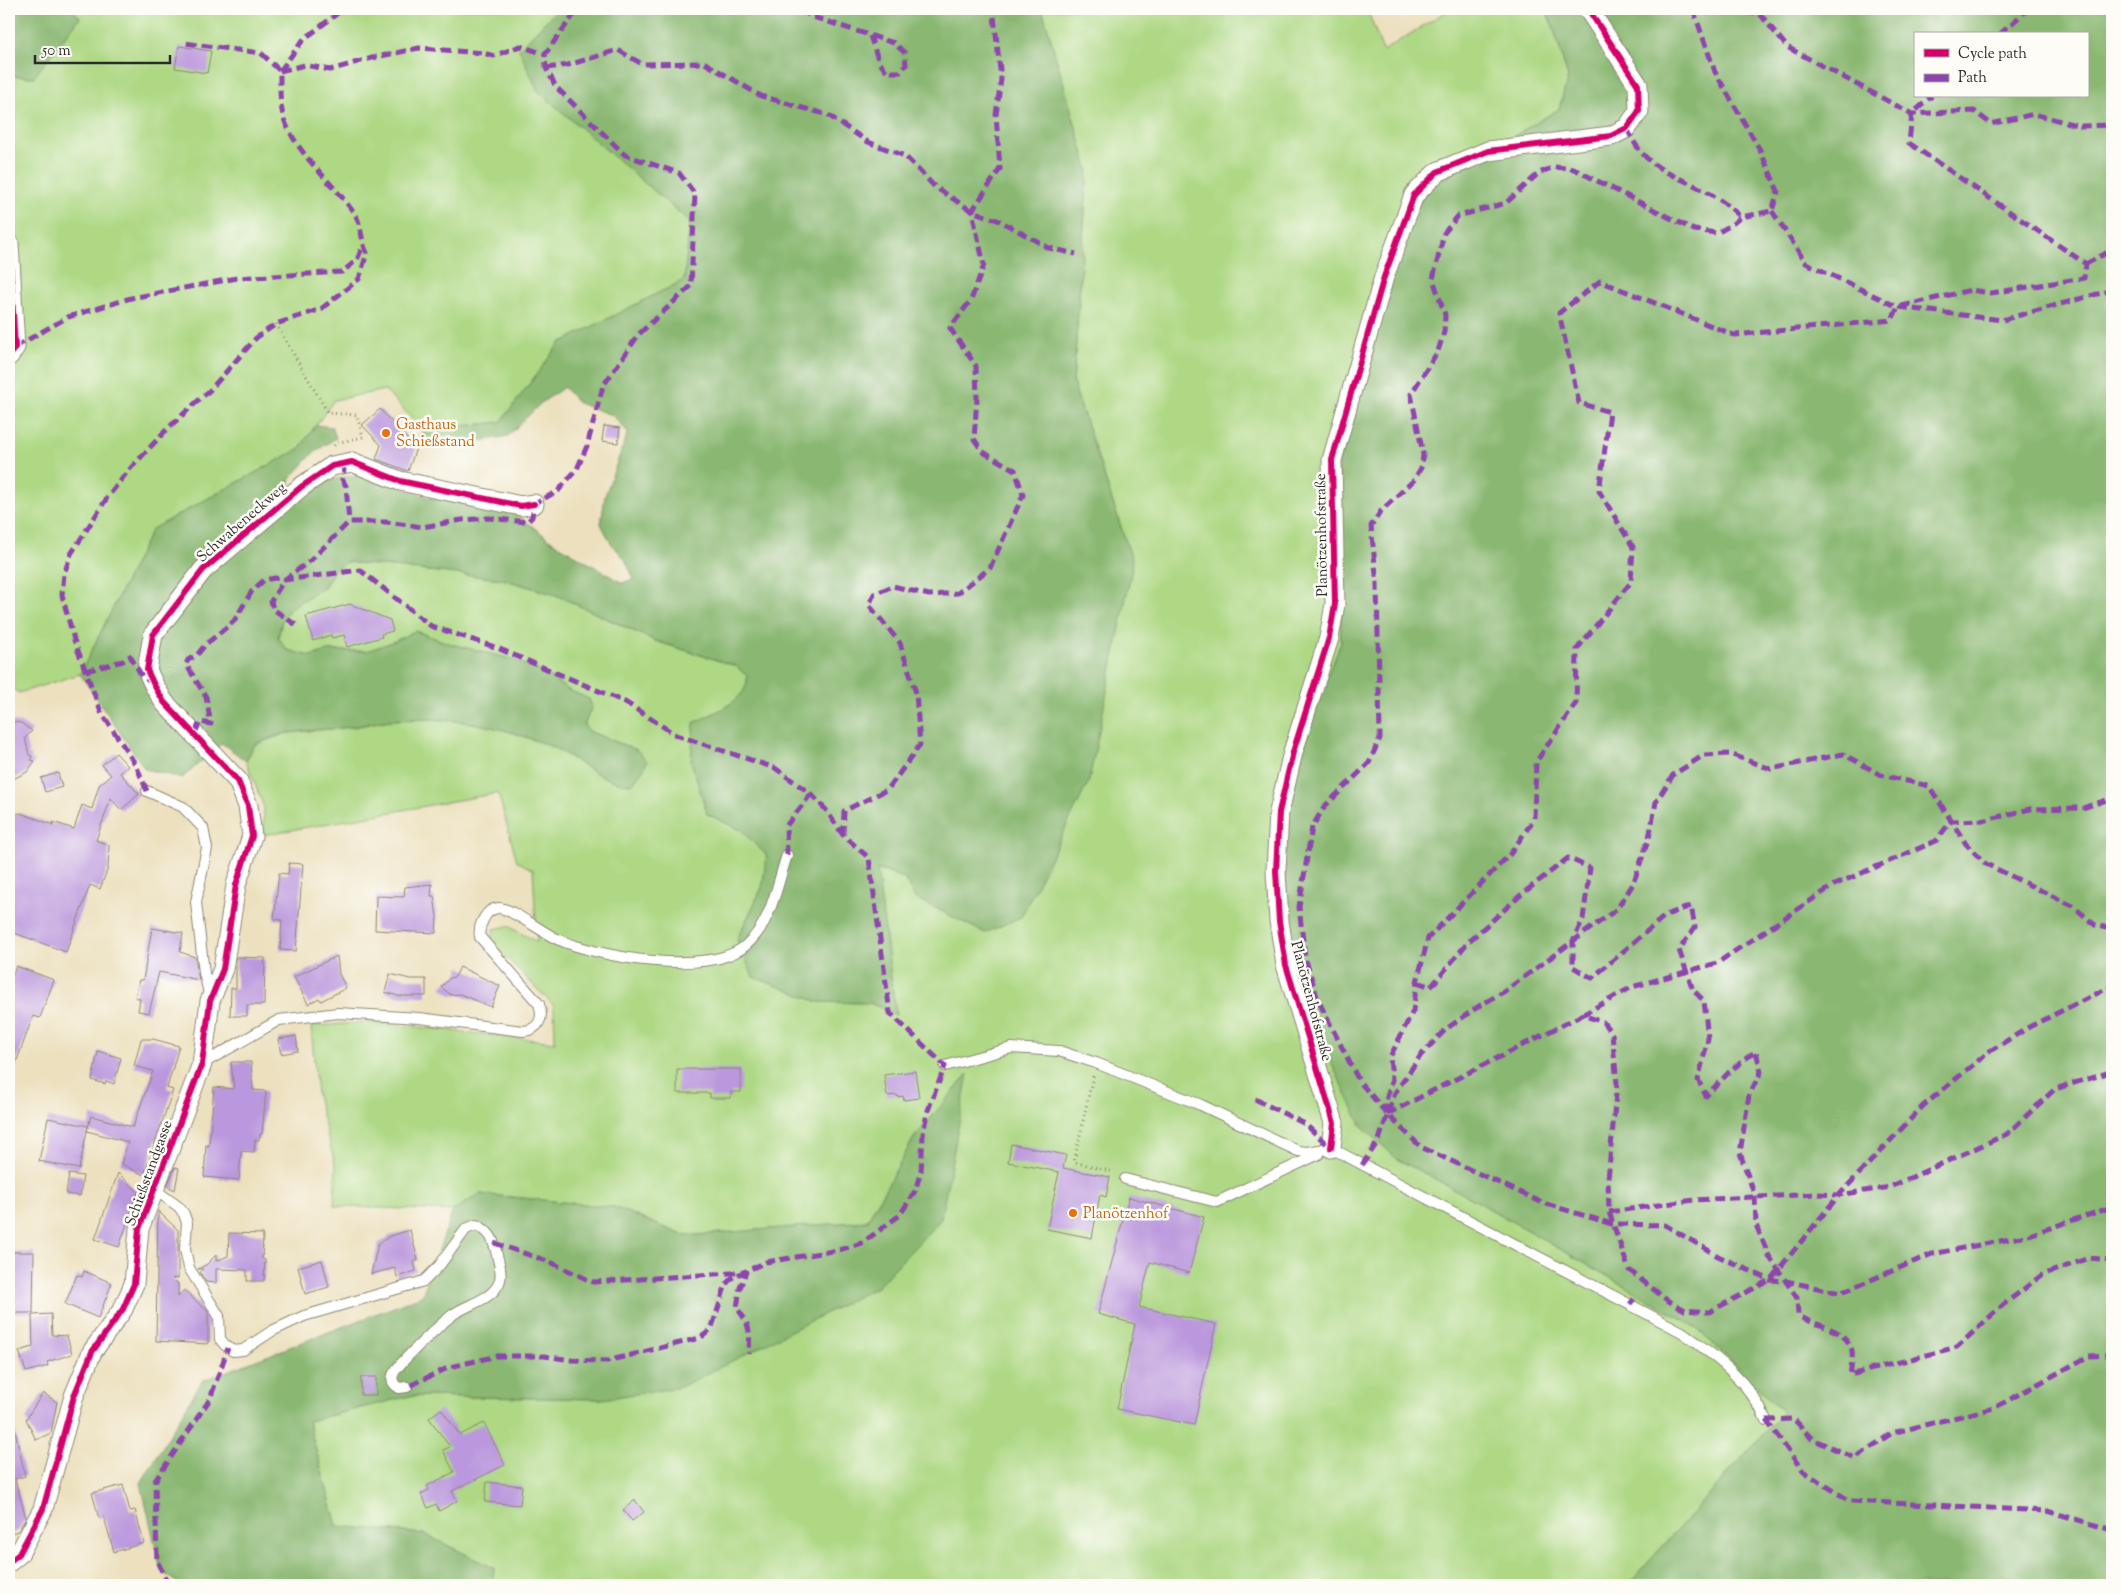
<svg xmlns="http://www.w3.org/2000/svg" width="2121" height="1594" font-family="'Sorts Mill Goudy',serif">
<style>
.green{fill:#aed884;stroke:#6c8258}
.forest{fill:#8ab872;stroke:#5a724e;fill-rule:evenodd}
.building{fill:#bb98dd}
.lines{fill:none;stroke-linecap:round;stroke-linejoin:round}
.lane-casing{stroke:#8c8674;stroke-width:12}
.street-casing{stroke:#8c8674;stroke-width:21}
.path{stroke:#8c8674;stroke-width:3;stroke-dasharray:1 4;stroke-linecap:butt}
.lane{stroke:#fff;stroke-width:10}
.street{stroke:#fff;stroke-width:19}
.quiet{stroke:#8e44ad;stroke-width:5;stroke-dasharray:10 5;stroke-linecap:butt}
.cycleway-casing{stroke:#fdfcf7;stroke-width:9}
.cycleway{stroke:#d6006c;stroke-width:6}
.food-dot{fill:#e8710a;stroke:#fdfcf7;stroke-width:2}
.labels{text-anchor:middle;stroke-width:5;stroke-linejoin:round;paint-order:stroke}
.food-label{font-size:15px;fill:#c56008;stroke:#fdfcf7;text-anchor:start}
.street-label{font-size:15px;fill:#2b2b2b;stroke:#fdfcf7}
</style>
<rect width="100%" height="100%" fill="#fdfcf7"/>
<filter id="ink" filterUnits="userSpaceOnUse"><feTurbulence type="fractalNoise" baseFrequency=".02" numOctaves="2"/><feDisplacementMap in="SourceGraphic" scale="10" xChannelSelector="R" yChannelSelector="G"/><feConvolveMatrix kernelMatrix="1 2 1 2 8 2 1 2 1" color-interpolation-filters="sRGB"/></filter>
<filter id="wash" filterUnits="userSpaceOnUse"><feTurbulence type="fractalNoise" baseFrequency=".0096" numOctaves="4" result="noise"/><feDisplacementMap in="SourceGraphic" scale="20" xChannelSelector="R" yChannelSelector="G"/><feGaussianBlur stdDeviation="1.12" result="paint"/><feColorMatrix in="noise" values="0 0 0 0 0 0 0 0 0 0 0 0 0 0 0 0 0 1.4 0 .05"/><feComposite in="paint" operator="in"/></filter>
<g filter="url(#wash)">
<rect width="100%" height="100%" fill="#ece0be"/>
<g class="green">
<polygon points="71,9 558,9 519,49 538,90 690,222 684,280 560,343 501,422 423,430 385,390 334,400 299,449 152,529 80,674 19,693 9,686 9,356 15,239 9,233 9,76 34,77 80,17"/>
<path d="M 1042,9 L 1367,9 L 1383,51 L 1450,9 L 1545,9 L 1553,26 L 1568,77 L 1559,109 L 1432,185 L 1340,572 L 1341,643 L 1323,686 L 1397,1159 L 1471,1198 L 1696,1327 L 1783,1412 L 1628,1585 L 493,1585 L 493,1568 L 424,1534 L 337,1526 L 308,1421 L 409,1396 L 602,1399 L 877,1287 L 968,1075 L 914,1138 L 867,1221 L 685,1236 L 614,1207 L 480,1194 L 453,1211 L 334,1206 L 336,1167 L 317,1096 L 311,1026 L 372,1022 L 555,1042 L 554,1006 L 492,943 L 494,929 L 508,926 L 537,942 L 533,870 L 517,861 L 498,793 L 263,835 L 264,807 L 246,761 L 254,745 L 287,733 L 353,727 L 389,720 L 446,719 L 498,727 L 553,747 L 603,777 L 637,750 L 588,731 L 584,725 L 592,706 L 589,699 L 568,690 L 544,673 L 511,659 L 451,644 L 415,631 L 395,641 L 367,651 L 329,651 L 310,656 L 287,650 L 278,637 L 283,617 L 293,606 L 324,587 L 335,569 L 347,562 L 503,579 L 556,595 L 655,641 L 736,666 L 747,676 C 750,701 712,713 694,723 L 707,814 L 741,830 L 767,856 L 762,888 L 737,939 L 753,976 L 819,1002 L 870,1003 L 896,1014 L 876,869 L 904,878 L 915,898 L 1133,563 L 1073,383 L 1088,169 Z"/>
</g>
<g class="forest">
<polygon points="9,9 71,9 80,18 34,77 9,76"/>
<path d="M 558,9 L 1042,9 L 1088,169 L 1073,383 L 1133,563 L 1089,781 L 1021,917 L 985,933 L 915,898 L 904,878 L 877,869 L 896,1015 L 870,1003 L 819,1002 L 753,977 L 737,939 L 762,888 L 767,856 L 741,830 L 707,814 L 691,761 L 694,723 C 712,713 750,701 747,676 L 736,666 L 656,641 L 556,595 L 503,579 L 347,562 L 335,569 L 324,587 L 293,606 L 283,617 L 278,638 L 287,650 L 310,656 L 329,651 L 367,651 L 395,641 L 415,631 L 451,644 L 511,659 L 544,673 L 568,690 L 589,699 L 592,706 L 584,725 L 588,731 L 637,750 L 647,761 L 645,767 L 632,784 C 600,784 578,757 550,746 C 496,724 449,716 391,720 C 377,721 364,726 350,727 C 330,729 309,730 289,733 C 277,734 265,741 254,745 L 246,761 L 222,743 L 182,778 L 145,769 L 80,674 L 152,529 L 299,449 L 316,425 L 332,427 L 336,438 L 314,452 L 289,480 L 293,502 L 321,482 L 364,473 L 389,484 L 431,498 L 467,500 L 513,512 L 553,542 L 622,583 L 634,579 L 625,559 L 611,543 L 601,524 L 605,496 L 628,432 L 612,415 L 578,403 L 564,387 L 541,403 L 508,436 L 433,449 L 421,445 L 423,430 L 501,422 L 560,343 L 684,280 L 690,222 L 538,91 L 519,49 Z"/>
<path d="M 1545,9 L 2112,9 L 2112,1585 L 1628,1585 L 1783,1412 L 1696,1327 L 1471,1198 L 1397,1159 L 1361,1125 L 1326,1052 L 1291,965 L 1283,840 L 1299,761 L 1323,686 L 1341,643 L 1339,459 L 1413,212 L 1432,185 L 1559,109 L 1568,77 L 1553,26 ZM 1915,34 L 2087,34 L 2087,96 L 1915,96 Z"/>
<polygon points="968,1074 941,1219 877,1287 681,1387 602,1399 409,1396 308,1421 337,1526 424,1534 494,1568 493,1585 180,1585 161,1571 141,1483 202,1381 422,1296 453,1211 480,1194 614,1207 685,1236 867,1221 914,1138"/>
</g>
<g id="blocks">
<g class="building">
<polygon points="179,46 211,51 207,73 175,68"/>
<polygon points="380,409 416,448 408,471 376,459 381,445 362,425"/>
<polygon points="604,426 620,428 618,443 602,441"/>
<polygon points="350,604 390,620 393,631 381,634 382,637 347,647 344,635 332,638 331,635 313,641 306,616"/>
<polygon points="9,721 21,723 32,731 25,738 29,755 32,756 31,760 35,761 27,772 9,781"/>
<polygon points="116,753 128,766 120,773 139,794 121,810 111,798 96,840 109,845 108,868 100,889 90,885 66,952 9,931 9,831 14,815 20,813 54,825 53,822 74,829 82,805 92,809 99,785 111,775 102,765"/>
<polygon points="58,773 62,787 45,792 41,778"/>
<polygon points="289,863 303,864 296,951 280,950 282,920 274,919 279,873 288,874"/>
<polygon points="432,884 431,896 434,896 437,917 436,933 375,930 376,896 404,897 405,887"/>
<polygon points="152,928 183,933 180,952 195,957 199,980 159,972 149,1013 138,1011 140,999 135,997 139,980 143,980"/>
<polygon points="337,956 339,974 346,988 321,1001 319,998 308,1004 294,977"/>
<polygon points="236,957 265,958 264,1005 247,1005 247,1016 230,1016 231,988 236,988"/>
<polygon points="16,966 54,980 40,1018 33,1016 11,1077 9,1076 9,976 12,977"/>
<polygon points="460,967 500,986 491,1007 460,994 451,995 441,987 450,978 455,977"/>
<polygon points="390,974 410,979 426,979 426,996 398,996 385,992"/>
<polygon points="296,1036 298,1051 281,1054 278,1039"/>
<polygon points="141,1039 153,1039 179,1046 167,1088 173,1090 144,1175 121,1164 128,1142 87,1131 91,1116 133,1127 153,1071 134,1066"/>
<polygon points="98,1051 121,1058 114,1084 106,1081 105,1084 92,1080"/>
<polygon points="231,1062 251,1062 253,1090 266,1091 262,1134 260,1134 259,1140 255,1140 254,1152 241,1151 239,1180 204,1177 206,1145 209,1146 214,1087 234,1089"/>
<polygon points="677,1069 741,1069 741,1092 731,1092 731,1098 710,1098 710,1093 677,1093"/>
<polygon points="915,1071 919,1098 904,1100 903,1096 898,1097 897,1095 887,1096 884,1075"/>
<polygon points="48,1118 88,1126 79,1169 39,1161"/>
<polygon points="1011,1144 1066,1155 1063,1168 1110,1177 1106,1197 1100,1195 1092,1238 1047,1229 1059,1172 1008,1162"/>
<polygon points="175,1167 179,1168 175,1190 167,1186"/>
<polygon points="118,1173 138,1192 119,1247 95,1239"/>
<polygon points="69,1174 83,1176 80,1196 66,1194"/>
<polygon points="1129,1197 1204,1217 1189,1273 1150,1262 1139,1307 1216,1324 1194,1425 1117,1409 1135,1324 1098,1314"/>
<polygon points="158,1211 178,1230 178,1279 172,1278 178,1284 178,1297 184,1290 208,1312 208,1344 156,1341"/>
<polygon points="410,1230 418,1260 414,1262 416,1271 397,1277 395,1268 371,1274 378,1244 390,1236"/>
<polygon points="229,1233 263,1234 262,1259 265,1260 264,1281 247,1281 247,1270 216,1269 216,1283 206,1282 200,1272 203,1269 198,1269 206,1265 216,1255 216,1261 228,1256"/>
<polygon points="9,1252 34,1252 33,1313 9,1313"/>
<polygon points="322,1260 329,1287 305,1294 298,1267"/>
<polygon points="84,1271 112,1283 98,1318 65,1304 77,1275 82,1277"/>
<polygon points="51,1314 52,1335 67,1336 72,1354 47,1362 48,1366 26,1372 19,1351 33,1347 32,1315"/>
<rect x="361" y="1377" width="15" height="18"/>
<polygon points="43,1393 57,1402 51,1433 36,1440 26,1419"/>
<polygon points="441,1409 460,1435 484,1423 505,1465 452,1491 457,1501 439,1511 436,1504 428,1508 421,1494 429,1490 427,1486 454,1472 443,1450 450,1447 429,1418"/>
<polygon points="9,1430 15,1430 25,1476 15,1479 26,1518 18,1531 9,1534"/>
<polygon points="487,1482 522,1486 520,1505 485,1502"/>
<polygon points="123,1485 130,1511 135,1510 144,1543 114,1552 104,1517 99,1518 92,1493"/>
<polygon points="635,1500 644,1512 632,1521 623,1510"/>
</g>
</g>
</g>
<g filter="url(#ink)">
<use href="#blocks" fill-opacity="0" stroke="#8c8674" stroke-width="1"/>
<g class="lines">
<defs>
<g id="lane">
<polyline points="147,791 183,807 203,828 207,848 196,902 204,973 210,997"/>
<path d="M 202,1064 L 279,1020 L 338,1013 L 419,1018 L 523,1031 C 539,1030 544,1018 539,1004 L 480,937 C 478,927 485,909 498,908 C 510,907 543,933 557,939 C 598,957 708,977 745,946 C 771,925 777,885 787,855"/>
<path d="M 945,1066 L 1011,1048 L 1059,1051 L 1096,1063 L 1201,1105 L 1298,1151 L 1307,1152 L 1331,1148 L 1682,1332 C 1715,1356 1750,1381 1766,1420"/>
<polyline points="1125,1179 1217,1202 1319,1154"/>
<path d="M 154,1189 L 179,1207 L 184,1214 L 187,1223 L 185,1249 L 189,1268 L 219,1316 L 220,1339 L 225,1345 L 233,1351 L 243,1350 L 272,1331 L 304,1316 L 424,1281 L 439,1266 L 466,1229 L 476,1225 C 489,1231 493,1238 496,1251 C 498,1261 504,1275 498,1285 C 488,1302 466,1304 451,1316 C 441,1324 396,1365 393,1375 C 391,1381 394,1385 399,1388 L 407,1387"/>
</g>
<g id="street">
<polyline points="9,243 15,347 9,356"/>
<polyline points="1331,1148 1334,1123 1286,965 1279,921 1276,871 1279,812 1293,752 1329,638 1335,604 1332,460 1384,277 1414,195 1437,172 1488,151 1611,136 1627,128 1639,111 1638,85 1588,9"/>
<polyline points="9,1562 19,1554 43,1509 74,1396 92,1352 123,1309 134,1284 139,1229 202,1064 210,1001 223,969 236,885 252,836 248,806 238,781 164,702 154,685 147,670 153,635 203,570 301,487 332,466 352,462 400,481 521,506 534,504"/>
</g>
</defs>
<use href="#lane" class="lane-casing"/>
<use href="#street" class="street-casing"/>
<g class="path">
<polyline points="276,324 328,413 357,415 363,437 336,443 333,447"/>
<polyline points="1093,1076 1074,1162 1114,1172"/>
</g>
<use href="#lane" class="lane"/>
<use href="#street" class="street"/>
<g class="quiet">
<polyline points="801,9 810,16 894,43 905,53 906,65 900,72 887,72 879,62 870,36"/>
<polyline points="1693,9 1715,72 1760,150 1778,191 1772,211 1741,217 1731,225 1717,233 1694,230 1574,169 1554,167 1539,173 1506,203 1458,216 1444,233 1433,279 1445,315 1444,332 1438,351 1411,394 1423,454 1422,466 1414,480 1381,511 1371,526 1377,584 1380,738 1369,763 1325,806 1312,827 1299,907 1305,957 1318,1000 1359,1081 1387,1114 1421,1147 1543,1203 1612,1224 1665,1225 1718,1256 1770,1280 1786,1281 1840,1293 1932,1254 2026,1236 2112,1207"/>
<polyline points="1732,9 1731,10 1760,14 1787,47 1912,114 1974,111 1991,124 2034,114 2080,126 2112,125"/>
<polyline points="2000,34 2028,9"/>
<polyline points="546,68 568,65 618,50 642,64 705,63 761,96 828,115 868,142 905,156 935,187 972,211 1000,221 1049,248 1076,254"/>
<polyline points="280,71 305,65 330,70 372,58 419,48 483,53 494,56 520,46 545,54"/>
<polyline points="280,71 303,40 343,9"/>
<path d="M 1627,128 C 1648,177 1681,173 1720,200 C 1727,205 1734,211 1741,217"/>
<polyline points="1772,211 1806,263 1898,307 2002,320 2112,290"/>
<polyline points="2086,264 2112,250"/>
<polyline points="15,347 68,317 131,298 237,278 342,272 357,260 363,246"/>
<polyline points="341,464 344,470 342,479 346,486 349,522"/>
<polyline points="296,625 273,609 271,601 284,580 311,560 349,522 386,522 423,527 462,520 489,518 527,522 532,517 534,504 558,491 577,469 587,446 603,386 639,334 691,286 695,194 679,173 625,155 556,87 546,68 545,54 578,9"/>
<polyline points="86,671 123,661 130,656 142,676 149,681"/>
<polyline points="195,733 200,722 211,724 206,697 186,664 188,660 197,655 205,645 234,621 252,591 264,580 275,578 284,580 360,570 431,626 495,647 625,702 676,735 775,768 811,794 826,810 843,835 869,858 890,1013 945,1066 927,1113 923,1134 921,1171 915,1191 900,1215 862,1243 839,1250 766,1262 733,1277 726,1284 712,1327 707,1333 700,1338 607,1361 571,1360 544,1356 497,1356 450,1367 407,1387"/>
<path d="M 147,791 L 136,765 L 101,712 L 74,640 L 62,595 L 64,574 L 71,554 L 107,498 L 128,471 L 168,428 L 210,390 L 256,338 L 276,324 L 321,309 L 359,279 L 367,253 C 361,242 362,227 356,216 C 335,184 302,160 286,124 C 279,108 280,88 280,71 L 261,53 L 184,43"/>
<polyline points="843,835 844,811 888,789 920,745 916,693 900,643 869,605 874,594 893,586 929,595 958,593 990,568 1023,495 1015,470 983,452 974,439 977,398 976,366 950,328 971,300 984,265 972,211 1000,169 996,115 1001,79 994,16 990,9"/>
<polyline points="787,855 786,826 811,794"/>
<path d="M 1417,982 L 1431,987 L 1469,941 L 1522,894 L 1568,858 L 1590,868 L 1583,919 L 1573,941 L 1573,967 L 1592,978 L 1666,915 L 1691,906 L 1695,927 L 1679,950 L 1693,990 L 1704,1001 L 1708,1039 L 1698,1080 L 1706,1096 L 1731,1070 L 1756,1051 L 1761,1072 L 1749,1095 L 1740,1153 L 1755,1196 L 1756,1225 L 1769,1256 L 1797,1298 L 1798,1315 C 1815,1327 1847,1327 1852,1351 C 1853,1358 1851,1368 1850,1375 L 1957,1347 L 2003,1305 L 2042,1275 L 2089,1258 L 2112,1260"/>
<polyline points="1582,1015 1632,987 1717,963 1834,885 1936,841 1951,821 1986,820 2030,809 2083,808 2112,798"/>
<polyline points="1255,1099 1305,1124 1331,1148"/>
<polyline points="1387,1114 1385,1104 1392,1080 1390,1057 1413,1011 1417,982 1428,938 1511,853 1534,819 1536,762 1576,703 1577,649 1631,582 1633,547 1599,491 1610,412 1579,403 1559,313 1600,281 1734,335 1892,320 1898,307 1971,290 1991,293 2084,278 2086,264 1909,143 1912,114 1932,96"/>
<polyline points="1387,1114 1582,1015 1603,1022 1612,1034 1617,1083 1608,1179 1609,1212 1629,1270 1667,1300 1685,1310 1709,1312 1770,1280 1839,1195 1923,1106 1990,1051 2029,1027 2112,986"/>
<polyline points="1362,1165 1379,1140 1395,1093 1421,1055 1446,1029 1479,1006 1505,991 1617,909 1633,884 1649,838 1656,802 1673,775 1704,755 1730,754 1771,769 1843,754 1881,775 1929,786 1966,844 1986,864 2073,906 2095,925 2112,929"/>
<polyline points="1609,1212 1694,1200 1817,1194 1839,1195 1890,1187 2007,1134 2055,1089 2107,1073 2112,1074"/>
<path d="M 494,1243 L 550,1262 L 593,1282 L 746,1272 L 740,1288 L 737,1308 C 751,1326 750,1332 749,1354"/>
<polyline points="1630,1304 1634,1299"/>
<polyline points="1766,1420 1803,1471 1850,1501 2048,1511 2112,1530"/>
<polyline points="1766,1420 1794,1419 1812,1439 1855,1458 1892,1433 1994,1408 2089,1356 2112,1355"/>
<polyline points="169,1585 157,1561 155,1481 210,1399 228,1348"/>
</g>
<defs>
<g id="cycleway">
<polyline points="9,243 15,347 9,356"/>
<polyline points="1331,1148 1334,1123 1286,965 1279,921 1276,871 1279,812 1293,752 1329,638 1335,604 1332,460 1384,277 1414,195 1437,172 1488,151 1611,136 1627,128 1639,111 1638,85 1588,9"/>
<polyline points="9,1562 19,1554 43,1509 74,1396 92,1352 123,1309 134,1284 139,1229 202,1064 210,1001 223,969 236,885 252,836 248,806 238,781 164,702 154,685 147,670 153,635 203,570 301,487 332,466 352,462 400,481 521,506 534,504"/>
</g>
</defs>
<use href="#cycleway" class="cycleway-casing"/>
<use href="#cycleway" class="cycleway"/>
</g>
</g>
<g class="food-dot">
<circle cx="386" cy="433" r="5"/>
<circle cx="1073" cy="1213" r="5"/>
</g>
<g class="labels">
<g class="food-label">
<text x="396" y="429">Gasthaus<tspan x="396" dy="17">Schießstand</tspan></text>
<text x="1083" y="1218">Planötzenhof</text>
</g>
<g class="street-label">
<text transform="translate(241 522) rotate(-41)" y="5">Schwabeneckweg</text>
<text transform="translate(1321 535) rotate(-91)" y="5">Planötzenhofstraße</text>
<text transform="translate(1312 1001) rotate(75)" y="5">Planötzenhofstraße</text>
<text transform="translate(148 1173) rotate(-70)" y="5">Schießstandgasse</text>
</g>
</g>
<rect width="2121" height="1594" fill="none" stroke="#fdfcf7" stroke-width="30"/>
<rect x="1914" y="32" width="175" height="65" fill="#fdfcf7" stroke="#a9a8a5"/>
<rect x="1924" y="49" width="25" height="8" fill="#d6006c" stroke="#a9a8a5"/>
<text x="1958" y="58" font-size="15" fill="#2b2b2b">Cycle path</text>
<rect x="1924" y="74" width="25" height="8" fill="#8e44ad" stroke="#a9a8a5"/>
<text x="1958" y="82" font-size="15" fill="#2b2b2b">Path</text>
<path d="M35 55v8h135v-8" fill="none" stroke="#2b2b2b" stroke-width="2.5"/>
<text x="42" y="55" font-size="15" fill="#2b2b2b" stroke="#fdfcf7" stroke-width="4" paint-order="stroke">50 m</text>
</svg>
